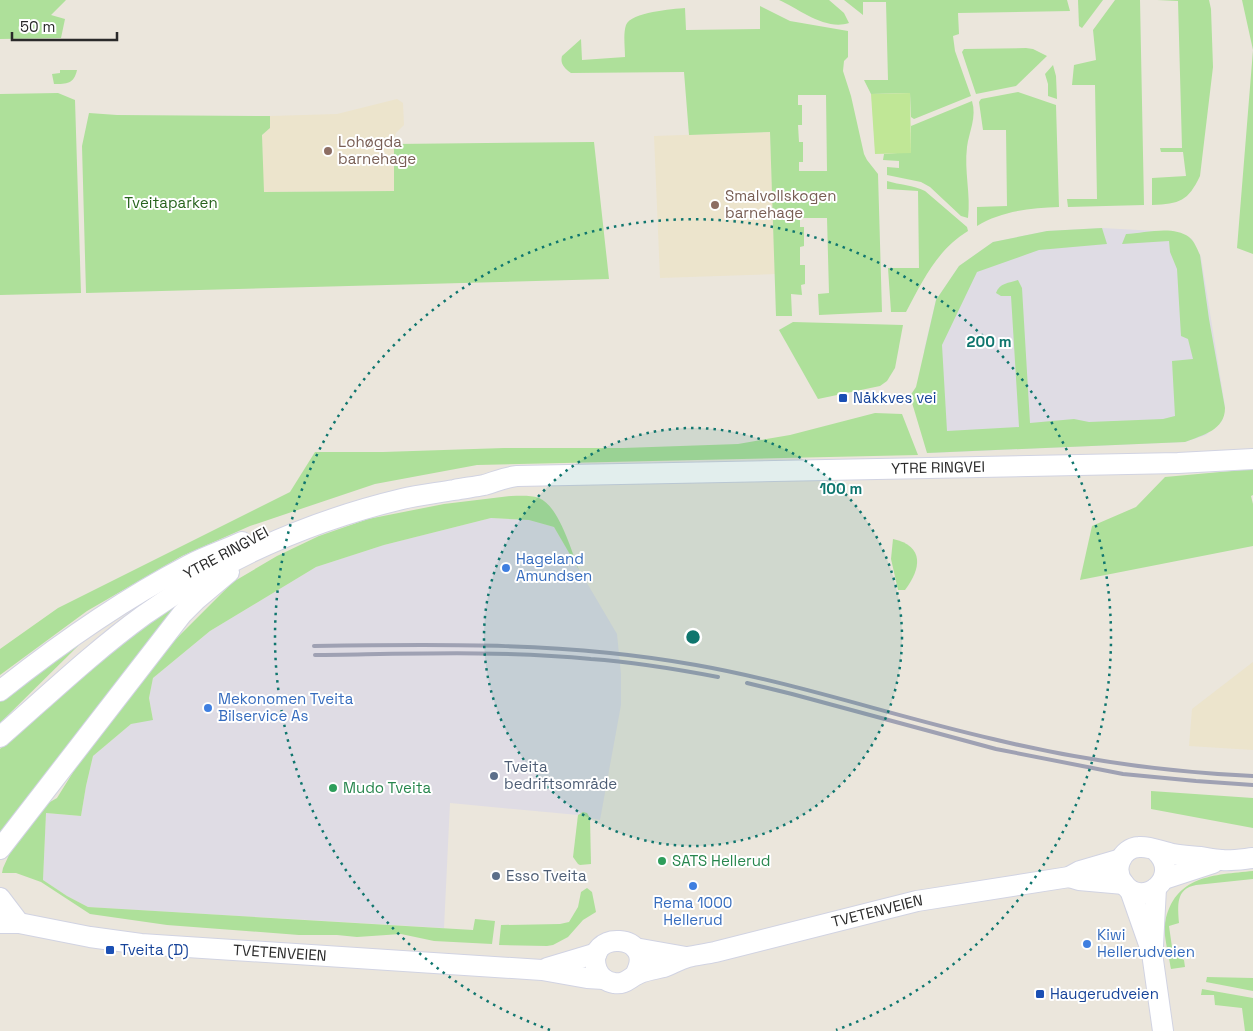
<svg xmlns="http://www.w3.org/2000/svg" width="1253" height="1031" font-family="'Space Grotesk',sans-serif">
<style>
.industrial{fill:#dfdce4}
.education{fill:#ece4cc}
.green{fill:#aee09a;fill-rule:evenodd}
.pitch{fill:#c0e796}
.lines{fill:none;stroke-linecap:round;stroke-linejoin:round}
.secondary-casing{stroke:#d1d3e2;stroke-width:22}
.secondary{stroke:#fff;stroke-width:20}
.rail{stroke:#9fa1b3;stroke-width:4}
.ring{fill:none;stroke:#0f766e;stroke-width:2.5;stroke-dasharray:2.5 5}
.education-dot{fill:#8d6e63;stroke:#fff;stroke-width:2}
.transit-dot{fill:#1a4fb4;stroke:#fff;stroke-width:2}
.shop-dot{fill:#3f7fe0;stroke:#fff;stroke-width:2}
.service-dot{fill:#5c6f8a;stroke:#fff;stroke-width:2}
.leisure-dot{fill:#2e9e5b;stroke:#fff;stroke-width:2}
.labels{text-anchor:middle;stroke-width:4;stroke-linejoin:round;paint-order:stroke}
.education-label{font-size:15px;fill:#785e54;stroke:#fff;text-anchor:start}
.park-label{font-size:15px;fill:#27631d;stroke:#fff}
.transit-label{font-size:15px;fill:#164399;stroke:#fff;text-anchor:start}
.street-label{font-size:15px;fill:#2a2a2a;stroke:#fff}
.shop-label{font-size:15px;fill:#366cbe;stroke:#fff;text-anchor:start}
.service-label{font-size:15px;fill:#4e5e75;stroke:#fff;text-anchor:start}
.leisure-label{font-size:15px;fill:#27864d;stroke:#fff;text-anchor:start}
.centre{fill:#0f766e;stroke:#fff;stroke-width:2.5}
.ring-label{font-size:15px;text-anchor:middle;font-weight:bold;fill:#0f766e;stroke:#fff;stroke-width:4;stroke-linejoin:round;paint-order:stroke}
</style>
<rect width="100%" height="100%" fill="#ebe6dc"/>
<g class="industrial">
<polygon points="1102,228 1176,232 1192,239 1201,257 1225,406 1222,421 1206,435 1185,442 930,453 924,350 936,300 959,266 993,242 1047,231"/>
<polygon points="491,518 529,520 554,527 617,634 621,674 621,705 600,820 590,818 589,815 583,812 578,815 450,803 444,928 88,907 67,896 43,880 46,813 81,816 86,786 93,756 131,724 153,719 149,698 153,678 210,631 316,567 384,545"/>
</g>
<g class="education">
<polygon points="397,99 403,103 404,125 396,133 394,138 395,191 263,192 262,135 270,128 270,116 337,114"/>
<polygon points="770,132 775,274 660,278 654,136"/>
<polygon points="1253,662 1253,750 1189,746 1192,709"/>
</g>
<g class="green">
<polygon points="0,0 66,0 51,15 65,19 61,38 0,39"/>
<path d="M 779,0 L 829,0 L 844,13 L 849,23 C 826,31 799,9 779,0 Z"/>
<polygon points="844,0 1067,0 1070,11 958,13 959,34 953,36 955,51 971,96 914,119 911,117 910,93 871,94 864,80 888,80 886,2 863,2 863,15"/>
<polygon points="1078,0 1103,0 1082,28 1079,26"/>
<polygon points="1115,0 1140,0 1144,205 1068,207 1067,199 1097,199 1095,85 1072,85 1074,65 1096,60 1093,30"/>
<path d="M 1157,0 L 1209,0 L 1211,9 L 1213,67 L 1200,176 C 1188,201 1180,204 1152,205 L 1152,178 L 1186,176 L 1183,152 L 1161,152 L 1160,148 L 1182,148 L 1178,1 Z"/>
<polygon points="1242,0 1253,0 1253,254 1237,248 1253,50"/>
<path d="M 760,6 L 790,21 L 848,31 L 848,57 L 844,61 L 843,71 L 851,96 L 864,154 L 867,160 L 878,174 L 882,312 L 819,315 L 818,294 L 829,293 L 827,218 L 800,218 L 800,227 L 804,227 L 804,246 L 800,247 L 800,265 L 805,265 L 805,284 L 801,285 L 802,295 L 791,294 L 792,316 L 776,316 L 770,132 L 689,135 L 684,72 L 571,73 C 564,68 560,64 562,56 L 581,39 L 582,60 L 625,57 C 625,47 623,34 626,25 C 631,12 673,9 685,8 L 686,30 L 760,29 ZM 798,95 L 826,95 L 827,171 L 799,171 L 799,162 L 803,162 L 803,142 L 799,142 L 798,125 L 802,125 L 802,105 L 798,105 Z"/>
<polygon points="1026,48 1033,49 1047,56 1016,86 976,94 962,52 964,49"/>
<polygon points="1053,65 1056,76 1057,99 1048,96 1048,84 1045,74"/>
<path d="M 60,70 L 77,70 C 74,84 67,84 54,84 L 52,74 L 60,73 Z"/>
<path d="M 1018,92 L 1056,105 L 1059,207 C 1031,208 1001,211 977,226 L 977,207 L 1007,206 L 1006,130 L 983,130 L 979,102 L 981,99 Z"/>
<polygon points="58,93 75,100 81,293 0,295 0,94"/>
<path d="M 972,101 C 977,117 969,132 967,147 C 964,171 971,195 968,218 L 961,216 L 930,187 L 921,182 L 887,175 L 887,167 L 899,168 L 899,161 L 883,160 L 884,154 L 911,152 L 911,126 Z"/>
<polygon points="89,113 117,115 270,116 270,128 262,135 264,192 394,191 394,144 594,142 609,279 86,293 82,146"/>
<path d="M 887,181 C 900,185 913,185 925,191 L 967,227 L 968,231 C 937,250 923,280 906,312 L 891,312 L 888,268 L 919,268 L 918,191 L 887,189 Z"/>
<path d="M 1102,228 L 1107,244 L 1039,250 L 977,272 L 942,345 L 947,431 L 1019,427 L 1011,296 L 1001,296 L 996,293 C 999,283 1009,283 1018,280 L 1022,288 L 1030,423 L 1074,419 L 1089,422 L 1163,419 L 1175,416 L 1172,361 L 1193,359 L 1188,339 L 1181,336 L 1177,269 L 1170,252 L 1169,241 L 1122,244 L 1126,234 C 1145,233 1173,225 1189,237 C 1195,242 1197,249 1200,255 L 1209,319 L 1225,408 C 1225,430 1203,435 1185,442 L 927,453 L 910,396 L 916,387 L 936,300 L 959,266 L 993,242 L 1047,231 Z"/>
<polygon points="793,322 903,325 895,368 887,381 880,386 818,399 779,330"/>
<polygon points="875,413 902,414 918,455 477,465 375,484 250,526 182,556 87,611 0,675 0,649 58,608 290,492 315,452 383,452 504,448 623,448 738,444 790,435"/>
<polygon points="1253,469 1253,495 1251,496 1253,504 1253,546 1080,580 1092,526 1136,507 1165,477"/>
<path d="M 511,496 C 520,496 530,495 539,498 C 559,506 571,550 579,570 L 554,527 L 529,520 L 491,518 L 384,545 L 316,567 L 210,631 L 153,678 L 149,698 L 153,720 L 131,724 L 93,756 L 86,786 L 81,816 L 46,813 L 43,880 L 67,896 L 88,907 L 473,930 L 475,919 L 495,921 L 492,944 L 434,941 L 401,934 L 357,937 L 337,935 L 299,935 L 167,925 L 90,914 L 41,882 L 16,873 L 2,873 L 3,868 L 14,844 L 43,806 L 57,798 L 95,737 L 175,640 L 233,582 L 277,556 L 319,536 L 368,519 L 444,504 Z"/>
<path d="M 893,539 C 925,546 921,569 905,590 L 898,590 L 891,559 Z"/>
<polygon points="199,584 0,835 0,749 100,658"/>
<polygon points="80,641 78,646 0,723 0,700"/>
<polygon points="1151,791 1253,798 1253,828 1151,809"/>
<polygon points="583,812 587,813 590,818 591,864 580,865 578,864 573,857 578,815"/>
<path d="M 1253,871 L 1253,879 L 1196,885 C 1175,889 1178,906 1179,923 L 1169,926 L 1173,954 L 1184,960 L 1185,967 L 1171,969 C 1169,956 1163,934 1165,923 C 1174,875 1214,875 1253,871 Z"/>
<polygon points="587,888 592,892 596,912 583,920 568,937 553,945 547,946 499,945 501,925 560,924 569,922 578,907 581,892"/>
<polygon points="1207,977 1253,978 1253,991 1206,982"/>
<polygon points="1202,989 1253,998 1253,1031 1245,1031 1242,1008 1215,1005 1214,995 1201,995"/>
</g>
<polygon class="pitch" points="910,93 911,153 875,154 871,94"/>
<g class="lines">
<defs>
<g id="secondary">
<path d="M 0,691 C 59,644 122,600 189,565 C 206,556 225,550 242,542"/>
<path id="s1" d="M 0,737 C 47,696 93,652 144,615 C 222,560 310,521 402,499 C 419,495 437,493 454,490 C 464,488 474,487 484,485 C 495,482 505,477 517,476 L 1178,463 L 1253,459"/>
<polyline points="0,849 182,614 197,599 229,572"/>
<path d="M 1155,850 C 1184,876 1143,910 1124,884 C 1112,870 1121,848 1139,847 C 1150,846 1162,852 1173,854 C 1182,856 1191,856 1200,857 C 1207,858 1215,860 1222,860 C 1232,861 1243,859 1253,858"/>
<polyline points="1069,877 1079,880 1124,884"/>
<polyline points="1164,879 1213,863"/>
<polyline points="1130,890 1152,953 1163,1031"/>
<polyline points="0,898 19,923"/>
<path id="s2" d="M 0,923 L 19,923 L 90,937 L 141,944 L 542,970 L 587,978 L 604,979"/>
<polyline points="1153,946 1156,888"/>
<polyline points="635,948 686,957"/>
<polyline points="547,968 597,953"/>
<path id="s3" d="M 635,975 C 659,932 582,929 597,970 C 600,977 607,982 614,983 C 625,985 629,978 638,974 C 646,970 655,969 664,967 C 672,964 680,959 688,957 C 697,955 706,954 715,952 L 917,901 L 1069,877 L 1080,871 L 1121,859"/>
</g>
</defs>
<use href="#secondary" class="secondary-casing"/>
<use href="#secondary" class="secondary"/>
<g class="rail">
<path d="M 314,646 C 442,644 570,642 696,665 C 797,683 893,716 993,739 C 1079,760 1165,772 1253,776"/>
<path d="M 315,655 C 406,654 499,650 591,659 C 633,662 676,669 718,677"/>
<polyline points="747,683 792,694 996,749 1123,774 1196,781 1253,785"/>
</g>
</g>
<circle cx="693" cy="637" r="209" fill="#0f766e" fill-opacity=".12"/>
<g class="ring">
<circle cx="693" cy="637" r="209"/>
<path d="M550 1030A418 418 0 1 1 836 1030"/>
</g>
<g class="education-dot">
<circle cx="328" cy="151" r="5"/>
<circle cx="715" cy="205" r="5"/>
</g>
<g class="transit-dot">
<rect x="838" y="393" width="10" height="10" rx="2.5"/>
<rect x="105" y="945" width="10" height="10" rx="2.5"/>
<rect x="1035" y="989" width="10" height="10" rx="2.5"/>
</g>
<g class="shop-dot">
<circle cx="506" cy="568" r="5"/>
<circle cx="208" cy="708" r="5"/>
<circle cx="693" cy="886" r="5"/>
<circle cx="1087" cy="944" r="5"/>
</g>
<g class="service-dot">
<circle cx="494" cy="776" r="5"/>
<circle cx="496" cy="876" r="5"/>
</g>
<g class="leisure-dot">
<circle cx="333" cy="788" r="5"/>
<circle cx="662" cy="861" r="5"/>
</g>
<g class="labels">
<g class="education-label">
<text x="338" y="147">Lohøgda<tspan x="338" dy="17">barnehage</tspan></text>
<text x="725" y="201">Smalvollskogen<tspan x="725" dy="17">barnehage</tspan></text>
</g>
<g class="park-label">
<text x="171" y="208">Tveitaparken</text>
</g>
<g class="transit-label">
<text x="853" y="403">Nåkkves vei</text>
<text x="120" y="955">Tveita (D)</text>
<text x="1050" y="999">Haugerudveien</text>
</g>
<g class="street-label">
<text dy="5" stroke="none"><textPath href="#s1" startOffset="1012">YTRE RINGVEI</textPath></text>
<text transform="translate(226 553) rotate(-28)" y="5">YTRE RINGVEI</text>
<text dy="5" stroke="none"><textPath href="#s3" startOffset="388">TVETENVEIEN</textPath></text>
<text dy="5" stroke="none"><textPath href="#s2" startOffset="282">TVETENVEIEN</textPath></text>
</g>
<g class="shop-label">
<text x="516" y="564">Hageland<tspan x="516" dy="17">Amundsen</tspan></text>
<text x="218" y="704">Mekonomen Tveita<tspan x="218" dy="17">Bilservice As</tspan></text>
<text x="693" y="908" text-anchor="middle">Rema 1000<tspan x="693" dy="17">Hellerud</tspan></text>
<text x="1097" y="940">Kiwi<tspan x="1097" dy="17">Hellerudveien</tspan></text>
</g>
<g class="service-label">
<text x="504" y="772">Tveita<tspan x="504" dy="17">bedriftsområde</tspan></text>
<text x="506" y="881">Esso Tveita</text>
</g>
<g class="leisure-label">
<text x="343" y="793">Mudo Tveita</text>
<text x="672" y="866">SATS Hellerud</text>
</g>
</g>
<circle cx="693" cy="637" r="8" class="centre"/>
<g class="ring-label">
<text x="989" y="347">200 m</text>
<text x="841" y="494">100 m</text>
</g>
<path d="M12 32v8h105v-8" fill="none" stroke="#2a2a2a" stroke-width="2.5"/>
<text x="20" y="32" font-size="15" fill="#2a2a2a" stroke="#ffffff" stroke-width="4" paint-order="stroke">50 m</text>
</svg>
